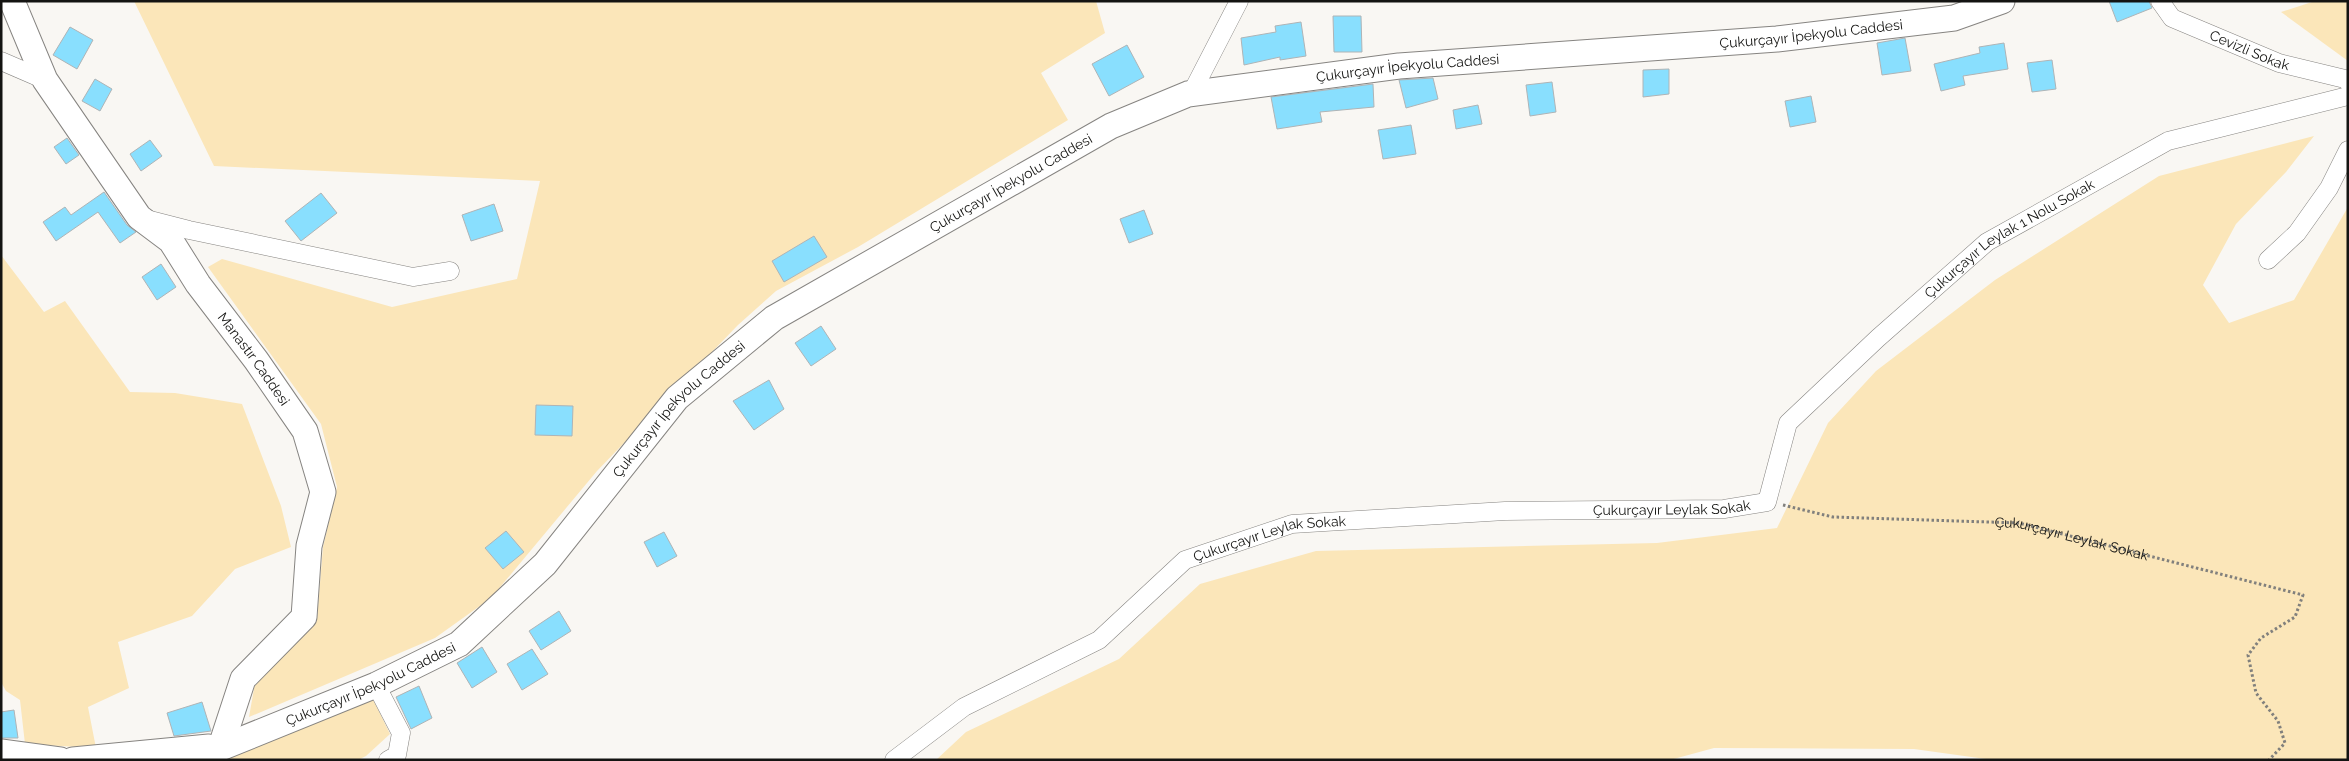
<svg xmlns="http://www.w3.org/2000/svg" width="2349" height="761" font-family="Raleway,sans-serif">
<style>
.green{fill:#fbe6b9}
.building{fill:#89dffe;stroke:#afb4b6}
.lines{fill:none;stroke-linecap:round;stroke-linejoin:round}
.street-casing{stroke:#868481;stroke-width:19}
.secondary-casing{stroke:#868481;stroke-width:27}
.path{stroke:#81807d;stroke-width:3;stroke-dasharray:2.5 2.5;stroke-linecap:butt}
.street{stroke:#fff;stroke-width:18}
.secondary{stroke:#fff;stroke-width:25}
.labels{text-anchor:middle;stroke-width:4;stroke-linejoin:round;paint-order:stroke}
.street-label{font-size:14px;fill:#141412;stroke:#f9f7f3}
</style>
<rect width="100%" height="100%" fill="#f9f7f3"/>
<g class="green">
<polygon points="134,1 1096,1 1105,33 1041,73 1068,120 858,247 776,291 738,325 597,471 491,598 435,638 249,717 255,683 317,619 323,547 337,487 321,424 208,267 222,259 392,307 517,279 540,181 214,166"/>
<polygon points="2315,1 2348,1 2348,61 2281,12"/>
<polygon points="2314,136 2286,172 2236,224 2203,285 2229,323 2294,300 2348,207 2348,760 1993,760 1914,749 1714,748 1670,760 936,760 966,732 1119,659 1200,584 1316,551 1657,543 1777,528 1828,423 1876,371 1995,280 2159,176"/>
<polygon points="1,255 44,312 65,301 130,392 175,393 242,404 281,506 291,547 235,569 192,616 118,642 129,688 88,707 96,748 25,744 20,700 6,691 1,682"/>
<polygon points="358,699 374,701 390,734 366,756 358,760 226,760 298,725"/>
</g>
<g class="building">
<polygon points="2109,1 2149,1 2152,8 2117,22"/>
<polygon points="1333,16 1361,16 1362,52 1334,52"/>
<polygon points="1301,22 1306,56 1280,60 1280,57 1244,65 1241,38 1276,32 1275,26"/>
<polygon points="70,27 93,40 77,69 53,55"/>
<polygon points="1905,38 1911,71 1882,75 1877,43"/>
<polygon points="2004,43 2008,69 1963,76 1965,85 1941,91 1934,64 1980,53 1979,47"/>
<polygon points="1127,45 1144,77 1109,96 1092,64"/>
<polygon points="2052,60 2056,89 2032,92 2027,63"/>
<polygon points="1669,69 1669,94 1643,97 1643,70"/>
<polygon points="1433,78 1438,99 1406,108 1399,80"/>
<polygon points="95,79 112,89 100,111 82,101"/>
<polygon points="1552,82 1556,112 1530,116 1526,85"/>
<polygon points="1373,84 1374,107 1320,112 1322,122 1277,129 1271,97"/>
<polygon points="1811,96 1816,122 1790,127 1785,101"/>
<polygon points="1478,105 1482,124 1456,129 1453,110"/>
<polygon points="1411,125 1416,154 1383,159 1378,130"/>
<polygon points="67,138 79,155 66,164 54,147"/>
<polygon points="150,140 162,156 141,171 130,154"/>
<polygon points="104,192 127,225 136,232 120,243 98,212 56,241 43,222 65,207 71,215"/>
<polygon points="321,193 337,213 301,241 285,221"/>
<polygon points="494,204 503,231 471,241 462,215"/>
<polygon points="1144,210 1153,234 1129,243 1120,219"/>
<polygon points="814,236 827,257 784,282 772,261"/>
<polygon points="161,264 176,287 157,300 142,277"/>
<polygon points="821,326 836,349 811,366 795,343"/>
<polygon points="769,380 784,409 754,430 733,401"/>
<polygon points="536,405 573,406 572,436 535,435"/>
<polygon points="506,531 524,552 503,569 485,548"/>
<polygon points="664,532 677,556 657,567 644,542"/>
<polygon points="559,611 571,631 541,650 529,631"/>
<polygon points="482,647 497,672 472,688 457,663"/>
<polygon points="532,649 548,674 522,690 507,664"/>
<polygon points="419,686 432,718 411,729 396,697"/>
<polygon points="202,702 211,731 174,736 167,713"/>
<polygon points="14,710 18,738 1,738 1,712"/>
</g>
<g class="lines">
<defs>
<g id="street">
<path id="s2" d="M 2160,1 L 2172,18 L 2279,63 L 2345,79 L 2348,82"/>
<polyline points="1,61 45,80"/>
<polyline points="1191,94 1239,1"/>
<polyline points="150,220 189,230 413,277 450,271"/>
<polyline points="2268,260 2297,233 2329,188 2348,150"/>
<polyline points="376,685 401,733 397,755 388,760"/>
<path id="s3" d="M 894,760 L 964,707 L 1099,640 L 1185,560 L 1292,524 L 1505,511 L 1724,509 L 1767,502 L 1788,423 L 1878,338 L 1987,242 L 2168,141 L 2348,96"/>
</g>
<g id="secondary">
<path id="s4" d="M 12,1 L 45,80 L 139,217 L 171,241 L 198,284 L 256,360 L 305,431 L 323,492 L 309,546 L 304,617 L 243,679 L 221,746"/>
<polyline points="1,752 60,760"/>
<polyline points="73,760 209,747"/>
<path id="s5" d="M 191,760 L 376,685 L 459,644 L 545,564 L 677,398 L 774,318 L 1111,126 L 1188,94 L 1399,66 L 1777,39 L 1954,18 L 2002,1"/>
</g>
</defs>
<use href="#street" class="street-casing"/>
<use href="#secondary" class="secondary-casing"/>
<path class="path" id="s1" d="M 1783,505 L 1833,517 L 2019,523 L 2303,595 L 2295,617 L 2261,638 L 2248,655 L 2256,693 L 2278,721 L 2285,743 L 2269,760"/>
<use href="#street" class="street"/>
<use href="#secondary" class="secondary"/>
</g>
<g class="labels">
<g class="street-label">
<text dy="5" stroke="none"><textPath href="#s5" startOffset="1845">Çukurçayır İpekyolu Caddesi</textPath></text>
<text dy="5" stroke="none"><textPath href="#s2" startOffset="105">Cevizli Sokak</textPath></text>
<text dy="5" stroke="none"><textPath href="#s5" startOffset="1440">Çukurçayır İpekyolu Caddesi</textPath></text>
<text dy="5" stroke="none"><textPath href="#s5" startOffset="1020">Çukurçayır İpekyolu Caddesi</textPath></text>
<text dy="5" stroke="none"><textPath href="#s3" startOffset="1316">Çukurçayır Leylak 1 Nolu Sokak</textPath></text>
<text dy="5" stroke="none"><textPath href="#s4" startOffset="436">Manastır Caddesi</textPath></text>
<text dy="5" stroke="none"><textPath href="#s5" startOffset="615">Çukurçayır İpekyolu Caddesi</textPath></text>
<text dy="5" stroke="none"><textPath href="#s3" startOffset="849">Çukurçayır Leylak Sokak</textPath></text>
<text dy="5" stroke="none"><textPath href="#s3" startOffset="444">Çukurçayır Leylak Sokak</textPath></text>
<text dy="5" stroke="none"><textPath href="#s1" startOffset="292">Çukurçayır Leylak Sokak</textPath></text>
<text dy="5" stroke="none"><textPath href="#s5" startOffset="195">Çukurçayır İpekyolu Caddesi</textPath></text>
</g>
</g>
<rect width="2349" height="761" fill="none" stroke="#141412" stroke-width="5"/>
</svg>
